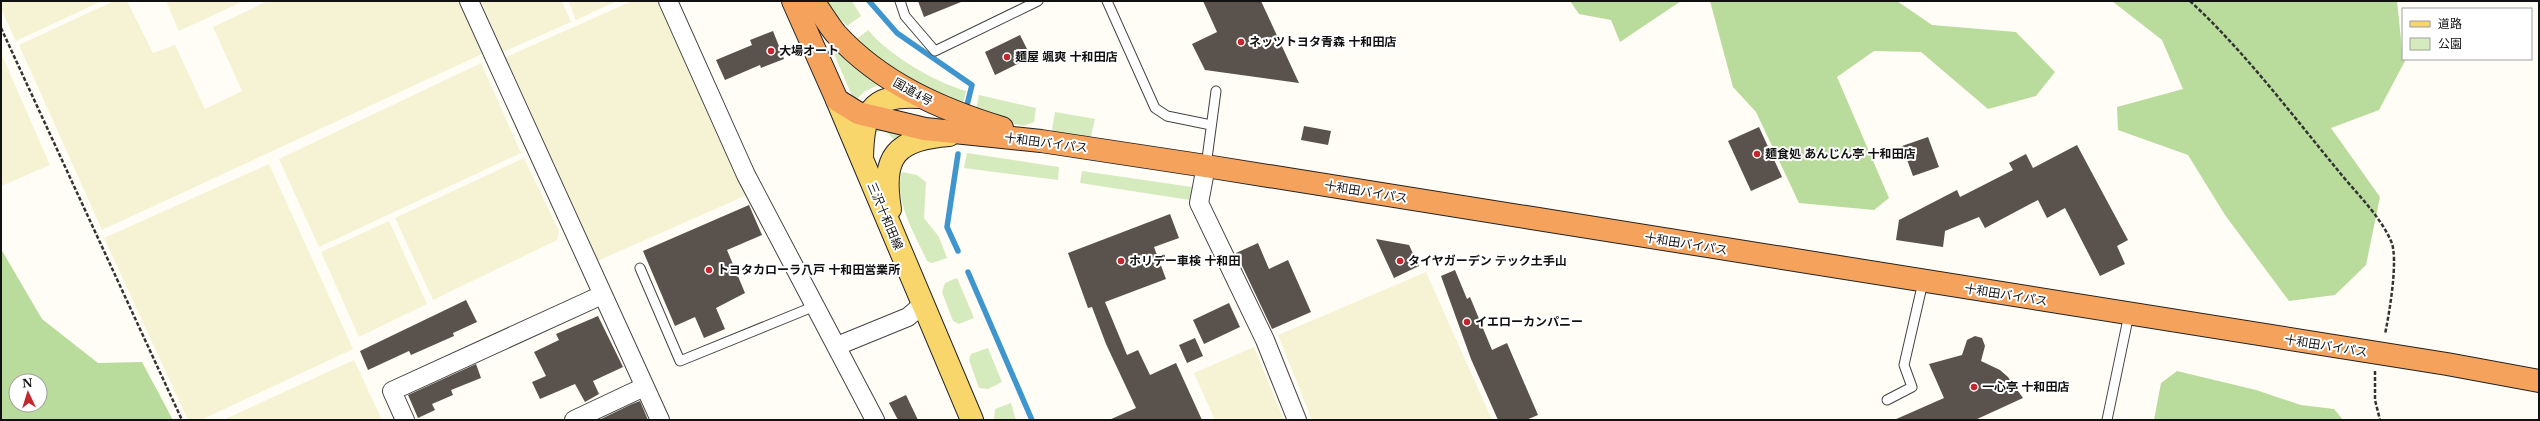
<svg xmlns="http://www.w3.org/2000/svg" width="2540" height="421" font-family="'Libre Baskerville','Noto Sans JP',serif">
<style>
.farmland{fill:#f6f3d4}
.green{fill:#d5ebbd}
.forest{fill:#b9dc9c;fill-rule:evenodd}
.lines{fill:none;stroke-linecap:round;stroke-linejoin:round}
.stream{stroke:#3f96cf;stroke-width:5.5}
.building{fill:#5a524d}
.lane-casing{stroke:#444;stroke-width:11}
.street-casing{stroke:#444;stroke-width:20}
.primary-casing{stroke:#222;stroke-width:24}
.highway-casing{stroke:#222;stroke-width:24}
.path{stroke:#333;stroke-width:2.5;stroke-dasharray:4 2;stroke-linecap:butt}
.lane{stroke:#fff;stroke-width:9}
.street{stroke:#fff;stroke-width:18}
.primary{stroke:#f9d66b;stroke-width:22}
.highway{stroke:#f5a25d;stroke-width:22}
.poi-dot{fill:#c4262e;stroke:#fff;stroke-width:1.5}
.labels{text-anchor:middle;stroke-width:4;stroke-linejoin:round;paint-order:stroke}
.poi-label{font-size:12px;font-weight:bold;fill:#111;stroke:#fff;text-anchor:start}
.street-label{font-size:12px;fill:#111;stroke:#fff}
</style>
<rect width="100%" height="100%" fill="#fffdf5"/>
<g class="farmland">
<polygon points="1,1 102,1 16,41 1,9"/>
<polygon points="114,1 127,1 153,53 175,45 205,109 242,91 213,27 268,1 458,1 482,54 102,230 19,45"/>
<polygon points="166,1 244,1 179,31"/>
<polygon points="481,1 562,1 571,22 503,52"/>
<polygon points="568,1 617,1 576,20"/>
<polygon points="632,1 661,1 747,195 595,262 504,58"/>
<polygon points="1,53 50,165 1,186"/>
<polygon points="481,63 521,153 319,247 279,159"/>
<polygon points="524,158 559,231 557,240 433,300 395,218"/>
<polygon points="269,164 353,349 201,420 188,420 104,238"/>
<polygon points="389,221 427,304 359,337 321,252"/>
<polygon points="1426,272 1492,420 1312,420 1278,335"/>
<polygon points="1254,347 1284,420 1215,420 1194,373"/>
<polygon points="354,360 382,420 223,420"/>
</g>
<g class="green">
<polygon points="826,1 852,1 861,16 847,26 834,13"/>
<path d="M 868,30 C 890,56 933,81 966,91 L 962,107 L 918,89 L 856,40 Z"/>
<polygon points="828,40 881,84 865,91 857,99 853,98"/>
<polygon points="979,95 1036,108 1034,122 1023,126 975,114"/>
<polygon points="1055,112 1095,119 1091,136 1085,139 1057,135 1052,130"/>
<polygon points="872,126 907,131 894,140 885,130 870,134"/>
<polygon points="967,153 1059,167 1058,180 964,168"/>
<polygon points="1082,171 1192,187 1190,200 1080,183"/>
<path d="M 902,172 L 917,175 L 926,182 L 924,218 L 939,237 L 947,258 L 932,263 L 927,261 C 916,236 893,200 902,172 Z"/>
<polygon points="957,278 974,318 959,324 953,321 942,292 945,283"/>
<polygon points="988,348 1002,382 988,389 979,388 969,360 971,354"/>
<polygon points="1011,403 1016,420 994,420 995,409"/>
</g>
<g class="forest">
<polygon points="1570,1 1681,1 1620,42 1611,20 1579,14"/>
<polygon points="1710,1 1897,1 1932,25 2016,32 2055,72 2036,96 1988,109 1921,52 1874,51 1837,77 1889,198 1874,210 1799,203 1756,112 1733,87"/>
<polygon points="2112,1 2397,1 2403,59 2405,61 2379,110 2331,128 2380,197 2366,265 2335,295 2289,301 2225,215 2188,155 2118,130 2117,107 2183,89 2162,40"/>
<path d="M 1,249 L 42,319 L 98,363 L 142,362 L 173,420 L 1,420 ZM 16,381 L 40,381 L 40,405 L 16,405 Z"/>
<polygon points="2177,371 2256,390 2301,405 2334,409 2343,420 2154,420 2161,383"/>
</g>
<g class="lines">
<g class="stream">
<polyline points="869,1 897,33 972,85 966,109"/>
<polyline points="958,251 947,227 958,154"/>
<polyline points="968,272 1032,420"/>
</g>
</g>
<g class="building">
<polygon points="918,1 961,1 961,2 924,17"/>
<polygon points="1203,1 1261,1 1299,83 1205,70 1192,44 1217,32"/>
<polygon points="773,31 784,59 761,68 760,65 725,80 716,60 752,45 750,40"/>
<polygon points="1020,35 1029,53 1026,55 1028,59 995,75 985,52"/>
<polygon points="1304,126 1331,131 1328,145 1301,140"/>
<polygon points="1759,127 1782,177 1751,191 1728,141"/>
<polygon points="1928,137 1939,167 1913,176 1902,146"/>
<polygon points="2077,145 2128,240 2117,246 2125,264 2100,276 2065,208 2047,218 2038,200 1985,228 1979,217 1945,231 1943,247 1896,240 1899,220 1957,190 1960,197 2013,170 2009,163 2026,154 2033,168"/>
<polygon points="749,205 762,235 727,250 745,293 716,308 725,329 704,338 695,317 675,326 643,251"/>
<polygon points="1170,214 1179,238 1154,247 1166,279 1105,302 1127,355 1138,350 1150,375 1176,363 1202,420 1109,420 1136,408 1106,344 1092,307 1088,308 1068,253"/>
<polygon points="1376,239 1409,245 1419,266 1394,278"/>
<polygon points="1258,243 1269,269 1288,260 1311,312 1272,329 1236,253"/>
<polygon points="1455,270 1467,299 1470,297 1492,350 1507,343 1538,415 1526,420 1498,420 1471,359 1441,276"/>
<polygon points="466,300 477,322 453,333 454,336 411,355 409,351 368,370 360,351"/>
<polygon points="1229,303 1240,327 1204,344 1193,320"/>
<polygon points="598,316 623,367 593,381 599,394 585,402 575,384 540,399 532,382 546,376 534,352 559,340 556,334"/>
<polygon points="1975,336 1982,338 1985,346 1981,361 2000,370 2008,377 2023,398 1975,420 1894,420 1944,398 1929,364 1962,355 1967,340"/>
<polygon points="1195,338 1203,356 1187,363 1179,345"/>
<polygon points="476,364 481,378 451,390 453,395 432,404 435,410 418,418 408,395"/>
<polygon points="906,395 918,420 898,420 889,403"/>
<polygon points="640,401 648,420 599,420 632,404"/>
</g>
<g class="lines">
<defs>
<g id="lane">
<polyline points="900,1 905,16 935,51 1038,1"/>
<polyline points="1107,1 1155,108 1167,116 1211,125"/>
<polyline points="1206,166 1216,91"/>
<polyline points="640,268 680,361 815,306"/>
<polyline points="1887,400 1912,387 1904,365 1923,282"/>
<polyline points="2107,420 2129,314"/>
</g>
<g id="street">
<polyline points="469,1 660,420"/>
<polyline points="668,1 746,175 875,420"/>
<polyline points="1206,166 1199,203 1265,340 1297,420"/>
<polyline points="837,346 908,317 922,305"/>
<polyline points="405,420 392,391 602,295"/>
<polyline points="574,420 644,387"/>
</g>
<g id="primary">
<polyline points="837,100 972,420"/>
<path d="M 862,158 C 863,113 869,94 919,97"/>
<path d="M 890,209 C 881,156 896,139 949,135"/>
</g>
<g id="highway">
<polyline points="793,1 837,100 858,113 925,129 1041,141 1206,166 2447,364 2539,381"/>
<path d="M 813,1 C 821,12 828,24 836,34 C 881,83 940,109 1002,128"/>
</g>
</defs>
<use href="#lane" class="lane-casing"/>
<use href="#street" class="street-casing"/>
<use href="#primary" class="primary-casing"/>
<use href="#highway" class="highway-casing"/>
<g class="path">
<path d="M 2190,1 C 2244,51 2289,111 2336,168 C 2354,191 2379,214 2391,241 C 2399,258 2389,315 2385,334"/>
<polyline points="1,28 182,420"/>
<polyline points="2375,371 2375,400 2380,420"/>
</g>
<use href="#lane" class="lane"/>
<use href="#street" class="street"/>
<use href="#primary" class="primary"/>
<use href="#highway" class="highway"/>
</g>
<g class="poi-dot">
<circle cx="1241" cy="42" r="4"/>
<circle cx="771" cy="51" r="4"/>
<circle cx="1007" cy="57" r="4"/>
<circle cx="1757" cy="154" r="4"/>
<circle cx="1121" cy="261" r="4"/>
<circle cx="1400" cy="261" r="4"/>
<circle cx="709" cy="270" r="4"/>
<circle cx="1467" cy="322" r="4"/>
<circle cx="1974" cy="387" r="4"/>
</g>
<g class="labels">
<g class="poi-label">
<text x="1249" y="46">ネッツトヨタ青森 十和田店</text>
<text x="779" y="55">大場オート</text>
<text x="1015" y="61">麺屋 颯爽 十和田店</text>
<text x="1765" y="158">麺食処 あんじん亭 十和田店</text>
<text x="1129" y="265">ホリデー車検 十和田</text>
<text x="1408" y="265">タイヤガーデン テック土手山</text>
<text x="717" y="274">トヨタカローラ八戸 十和田営業所</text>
<text x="1475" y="326">イエローカンパニー</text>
<text x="1982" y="391">一心亭 十和田店</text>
</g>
<g class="street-label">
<text transform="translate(913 92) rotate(29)" y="4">国道4号</text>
<text transform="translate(1046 143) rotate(7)" y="4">十和田バイパス</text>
<text transform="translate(1366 192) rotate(9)" y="4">十和田バイパス</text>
<text transform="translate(885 216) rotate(67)" y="4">三沢十和田線</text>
<text transform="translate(1686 244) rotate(9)" y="4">十和田バイパス</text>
<text transform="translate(2006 295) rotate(9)" y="4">十和田バイパス</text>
<text transform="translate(2326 346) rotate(9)" y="4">十和田バイパス</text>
</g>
</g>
<rect width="2540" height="421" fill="none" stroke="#111111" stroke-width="4"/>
<rect x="2402" y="8" width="130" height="52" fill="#ffffff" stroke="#a0a0a0"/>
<rect x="2410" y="21" width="20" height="6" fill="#f9d66b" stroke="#a0a0a0"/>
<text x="2438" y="28" font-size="12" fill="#111111">道路</text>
<rect x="2410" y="38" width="20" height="12" fill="#d5ebbd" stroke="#a0a0a0"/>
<text x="2438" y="48" font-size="12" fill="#111111">公園</text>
<g transform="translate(28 393) rotate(356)"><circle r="19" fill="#ffffff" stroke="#a0a0a0"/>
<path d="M0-3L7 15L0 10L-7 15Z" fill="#c4262e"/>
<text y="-6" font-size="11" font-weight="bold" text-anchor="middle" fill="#111111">N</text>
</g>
</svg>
